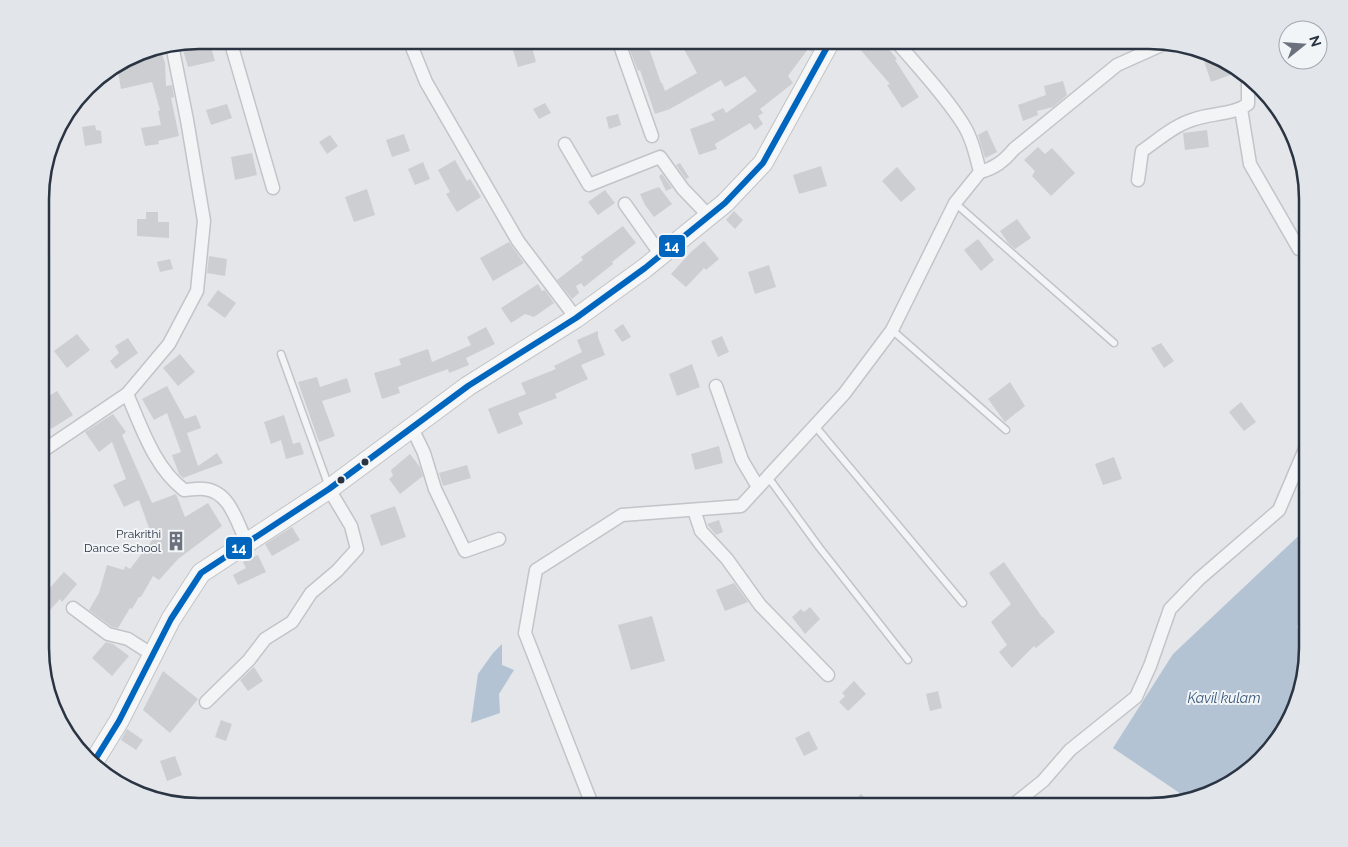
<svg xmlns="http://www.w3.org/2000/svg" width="1348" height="847" font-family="Raleway,sans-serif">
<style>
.water{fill:#b3c3d3}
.building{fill:#cdced1}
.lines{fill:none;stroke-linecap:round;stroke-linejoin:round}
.lane-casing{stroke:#c2c4c7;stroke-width:9}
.street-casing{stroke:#c2c4c7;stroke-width:15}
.secondary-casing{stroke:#c2c4c7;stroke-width:21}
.lane{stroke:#f3f4f6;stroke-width:6}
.street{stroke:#f3f4f6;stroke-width:12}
.secondary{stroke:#f7f7f7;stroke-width:19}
.bus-1-casing{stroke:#f2f5f8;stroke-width:10}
.bus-1{stroke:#0065bd;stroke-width:6}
.bus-dot{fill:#2a3443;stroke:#f2f5f8;stroke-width:2}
.labels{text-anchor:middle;stroke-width:4;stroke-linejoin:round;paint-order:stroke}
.poi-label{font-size:12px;fill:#2a3443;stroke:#f2f5f8;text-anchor:end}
.water-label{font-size:14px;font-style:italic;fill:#355477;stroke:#f2f5f8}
.rim{fill:none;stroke:#2a3443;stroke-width:2.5}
.line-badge{stroke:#f2f5f8;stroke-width:2}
.badge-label{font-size:14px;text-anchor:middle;font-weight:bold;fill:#fff}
</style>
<rect width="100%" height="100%" fill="#e4e6e9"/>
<g class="water">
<polygon points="1308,527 1308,614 1297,626 1307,661 1281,736 1229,786 1187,798 1113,748 1173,654"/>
<polygon points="502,644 502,665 514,670 499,694 500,713 471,723 478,674 493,653"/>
</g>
<g class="building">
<polygon points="198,40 200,47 210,44 215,61 188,67 181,43"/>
<polygon points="510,40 530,40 536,62 518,67"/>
<polygon points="679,40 818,40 812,52 808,49 788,76 793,83 760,109 763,113 758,116 763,124 755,130 750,123 715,144 717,149 699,155 690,129 715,120 711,114 723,108 726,113 757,91 745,76 725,87 721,80 670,109 655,114 640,70 638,71 630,50 648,45 661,83 662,83 665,91 697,73"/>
<polygon points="866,40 881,40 897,59 895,60 919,97 902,108 887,85 890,84 858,47"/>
<polygon points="160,48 165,63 166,86 172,85 174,97 171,98 179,136 158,141 159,144 145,146 141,128 161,125 158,111 160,110 152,82 121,89 117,66 150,58 148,50"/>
<polygon points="1209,53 1237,67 1241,71 1211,82 1202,55"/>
<polygon points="1063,81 1067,95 1053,107 1037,111 1038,115 1023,121 1018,105 1046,95 1044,86"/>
<polygon points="545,103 551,113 539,119 533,109"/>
<polygon points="227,104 232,118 211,125 206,110"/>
<polygon points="618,114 621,125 609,129 606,117"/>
<polygon points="95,125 96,130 101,131 102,143 85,146 82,127"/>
<polygon points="987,130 997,152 985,158 978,135"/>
<polygon points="1207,130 1209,147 1185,150 1183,133"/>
<polygon points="404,134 410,151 392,157 386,140"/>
<polygon points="330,135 338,146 327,154 319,142"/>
<polygon points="1038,147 1045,154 1052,148 1075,173 1051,196 1032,176 1035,171 1024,160"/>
<polygon points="252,153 257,175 235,180 231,157"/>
<polygon points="455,160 467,181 470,179 481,197 457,212 446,194 450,192 438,170"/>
<polygon points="423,162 430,179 415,185 408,169"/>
<polygon points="680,163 689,177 686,179 676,165"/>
<polygon points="821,166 827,186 799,194 793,175"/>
<polygon points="897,167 916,189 901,202 882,181"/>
<polygon points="662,174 672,188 666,191 659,176"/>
<polygon points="659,187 672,204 654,217 645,205 640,194"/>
<polygon points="367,189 375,215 354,222 345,197"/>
<polygon points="605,190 615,203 598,215 588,202"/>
<polygon points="734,211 743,220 735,229 726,220"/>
<polygon points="146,212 158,212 158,222 169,222 169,238 137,236 137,219 146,219"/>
<polygon points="1017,219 1031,238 1015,249 1009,244 1000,231"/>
<polygon points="623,226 636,243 612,262 613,264 584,287 581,283 576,286 579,293 572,299 557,280 583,260 581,257"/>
<polygon points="978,239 994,260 981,271 964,250"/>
<polygon points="704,241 719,259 706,270 704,268 686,287 671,274 691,252"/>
<polygon points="509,242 524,263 493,281 480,258"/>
<polygon points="209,256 227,259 225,276 207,273"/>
<polygon points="170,259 173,269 160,272 157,262"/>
<polygon points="769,265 776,287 755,294 748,272"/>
<polygon points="538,284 542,291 545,290 554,303 534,317 525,314 511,323 501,308"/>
<polygon points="218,290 236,303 225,318 207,305"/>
<polygon points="623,324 631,337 622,342 614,330"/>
<polygon points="486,327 495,344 466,358 469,365 449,373 448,369 398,387 400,393 382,399 374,373 401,365 399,359 428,349 432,362 471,345 467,337"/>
<polygon points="598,331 598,337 605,355 581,365 588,379 555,394 557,398 518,413 523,424 498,434 488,409 526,394 521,383 556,369 554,366 582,352 577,340"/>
<polygon points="77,334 90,350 67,368 54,351"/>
<polygon points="722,336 729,352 718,357 711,341"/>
<polygon points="128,338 138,353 116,369 110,361 119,353 115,346"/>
<polygon points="1161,343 1174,361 1164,368 1151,348"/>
<polygon points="180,354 195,372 178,386 163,368"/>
<polygon points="692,364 700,387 677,396 669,374"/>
<polygon points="317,377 320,387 347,378 351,392 322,401 335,436 319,442 298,382"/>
<polygon points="1010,382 1025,406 1005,422 988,399"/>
<polygon points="167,386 185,419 196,415 201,428 187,433 198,466 217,453 223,463 183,478 179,474 172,455 181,452 167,413 154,420 142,399"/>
<polygon points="57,391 73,415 51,429 41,414 41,401"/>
<polygon points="1241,402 1256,422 1244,431 1229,412"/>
<polygon points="113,414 126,432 122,435 152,503 176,494 185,517 208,503 222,526 178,559 159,580 153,576 141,597 139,597 132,609 130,608 118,628 112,627 89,610 99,593 107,565 124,570 125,566 130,569 153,539 139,500 124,507 113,485 126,479 112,442 99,452 85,432"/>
<polygon points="284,415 293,444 300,442 304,454 286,459 281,440 271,444 264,422"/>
<polygon points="719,446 723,463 695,470 691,454"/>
<polygon points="410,454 420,467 423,476 400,494 389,479 393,476 391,470"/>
<polygon points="1114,457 1122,479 1103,485 1095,464"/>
<polygon points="467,465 471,478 443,486 439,473"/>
<polygon points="395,506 406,537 381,546 370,515"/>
<polygon points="719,520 723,532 716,535 707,524"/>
<polygon points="292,527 300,540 272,556 265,544"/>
<polygon points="258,555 266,572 238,585 233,575 246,568 243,562"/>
<polygon points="1004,562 1042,617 1043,617 1055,632 1036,648 1034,646 1012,668 999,652 1007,645 991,622 1011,604 989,573"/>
<polygon points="64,572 77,584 62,602 60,599 41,620 41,602 50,592 48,590"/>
<polygon points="734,583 748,602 725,611 716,590"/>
<polygon points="810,607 820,619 805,634 792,617 801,609 804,612"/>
<polygon points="652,616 665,661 631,670 618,625"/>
<polygon points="106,642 113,644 129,656 112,676 92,658"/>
<polygon points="254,667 263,681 248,691 240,680"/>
<polygon points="163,671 198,699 170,733 143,710"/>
<polygon points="854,681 866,694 848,711 839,702 845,696 842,693"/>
<polygon points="938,691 942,708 930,711 926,694"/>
<polygon points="221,720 232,724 226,741 215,737"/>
<polygon points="127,729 143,740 136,750 121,740"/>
<polygon points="809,731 818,749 804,756 795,738"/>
<polygon points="175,756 182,775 167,781 160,761"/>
<polygon points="861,794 874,807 848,807"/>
</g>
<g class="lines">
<defs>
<g id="lane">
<polyline points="955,203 1114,343"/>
<polyline points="892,330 1006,430"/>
<polyline points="281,354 329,487"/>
<polyline points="815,426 963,603"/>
<polyline points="768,477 819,547 908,660"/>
</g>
<g id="street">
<polyline points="230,40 273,188"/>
<polyline points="409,40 426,82 518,241 576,318"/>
<polyline points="618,40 652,136"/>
<polyline points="1241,109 1250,164 1299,249"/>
<polyline points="565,144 589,185 660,157 683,189 709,216"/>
<path d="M 980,172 C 995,168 1004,161 1014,149 L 1117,65 L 1166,43"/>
<path d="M 1138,180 L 1142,151 C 1158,140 1176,124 1195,119 C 1212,113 1233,115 1248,104 L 1248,78"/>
<polyline points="625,204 661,255"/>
<polyline points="716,386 742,460 758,487"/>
<path d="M 127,394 C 142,428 154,467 184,490 C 190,490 197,488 204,489 C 230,491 237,523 247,543"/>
<polyline points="412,428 424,453 435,489 465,551 499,539"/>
<polyline points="41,452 127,394 169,344 197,291 204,221 187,120 172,45"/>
<polyline points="694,510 701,531 727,559 760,605 828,675"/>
<polyline points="73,608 108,634 128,639 153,655"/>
<polyline points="206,702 249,660 265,639 292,622 311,593 337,571 357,549 351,526 329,489"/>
<path d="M 593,807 L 525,633 L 536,570 L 622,515 L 741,506 L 844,394 L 892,330 L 955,203 L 980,172 C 976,156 972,138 963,124 C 944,94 918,67 895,40"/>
<polyline points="1008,807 1013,805 1043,781 1070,750 1136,697 1150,666 1170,609 1199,579 1279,510 1308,442"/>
</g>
<polyline id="secondary" points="93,763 119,721 171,619 201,573 329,489 468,386 576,318 645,268 725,203 763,163 831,40"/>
</defs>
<use href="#lane" class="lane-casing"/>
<use href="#street" class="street-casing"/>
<use href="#secondary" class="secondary-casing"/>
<use href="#lane" class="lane"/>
<use href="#street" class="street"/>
<use href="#secondary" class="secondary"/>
<defs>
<polyline id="bus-1" points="93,763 119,721 171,619 201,573 329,489 468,386 576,318 645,268 725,203 763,163 831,40"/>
</defs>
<use href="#bus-1" class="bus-1-casing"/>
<use href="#bus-1" class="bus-1"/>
</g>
<defs>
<symbol id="building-bare" viewBox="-9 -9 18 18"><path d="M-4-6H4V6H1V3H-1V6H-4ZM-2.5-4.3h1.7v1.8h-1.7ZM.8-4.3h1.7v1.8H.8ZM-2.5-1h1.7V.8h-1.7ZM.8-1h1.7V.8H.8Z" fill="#6b727d" stroke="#f2f5f8" stroke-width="2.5" paint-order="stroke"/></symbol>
</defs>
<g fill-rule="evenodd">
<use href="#building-bare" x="162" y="527" width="28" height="28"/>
</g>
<g class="bus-dot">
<circle cx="365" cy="462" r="4.5"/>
<circle cx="341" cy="480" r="4.5"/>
</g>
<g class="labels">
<g class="poi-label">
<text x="161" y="538">Prakrithi<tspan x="161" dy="14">Dance School</tspan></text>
</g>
<g class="water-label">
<text x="1224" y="703">Kavil kulam</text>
</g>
</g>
<path d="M0 0H1348V847H0ZM199 49H1149A150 150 0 0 1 1299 199V648A150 150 0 0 1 1149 798H199A150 150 0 0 1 49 648V199A150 150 0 0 1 199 49Z" fill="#e2e6ea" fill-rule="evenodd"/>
<path class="rim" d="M199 49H1149A150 150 0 0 1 1299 199V648A150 150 0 0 1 1149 798H199A150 150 0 0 1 49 648V199A150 150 0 0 1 199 49Z"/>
<g class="line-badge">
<rect x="658" y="234" width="28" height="24" rx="5" fill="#0065bd"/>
<rect x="225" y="536" width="28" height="24" rx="5" fill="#0065bd"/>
</g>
<g class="badge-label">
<text x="672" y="251">14</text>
<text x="239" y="553">14</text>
</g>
<g transform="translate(1303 45) rotate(73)"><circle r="24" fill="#f2f5f8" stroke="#a2a8b0"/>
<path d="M0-4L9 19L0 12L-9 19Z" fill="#6b727d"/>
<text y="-8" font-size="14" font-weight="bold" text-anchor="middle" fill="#2a3443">N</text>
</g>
</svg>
